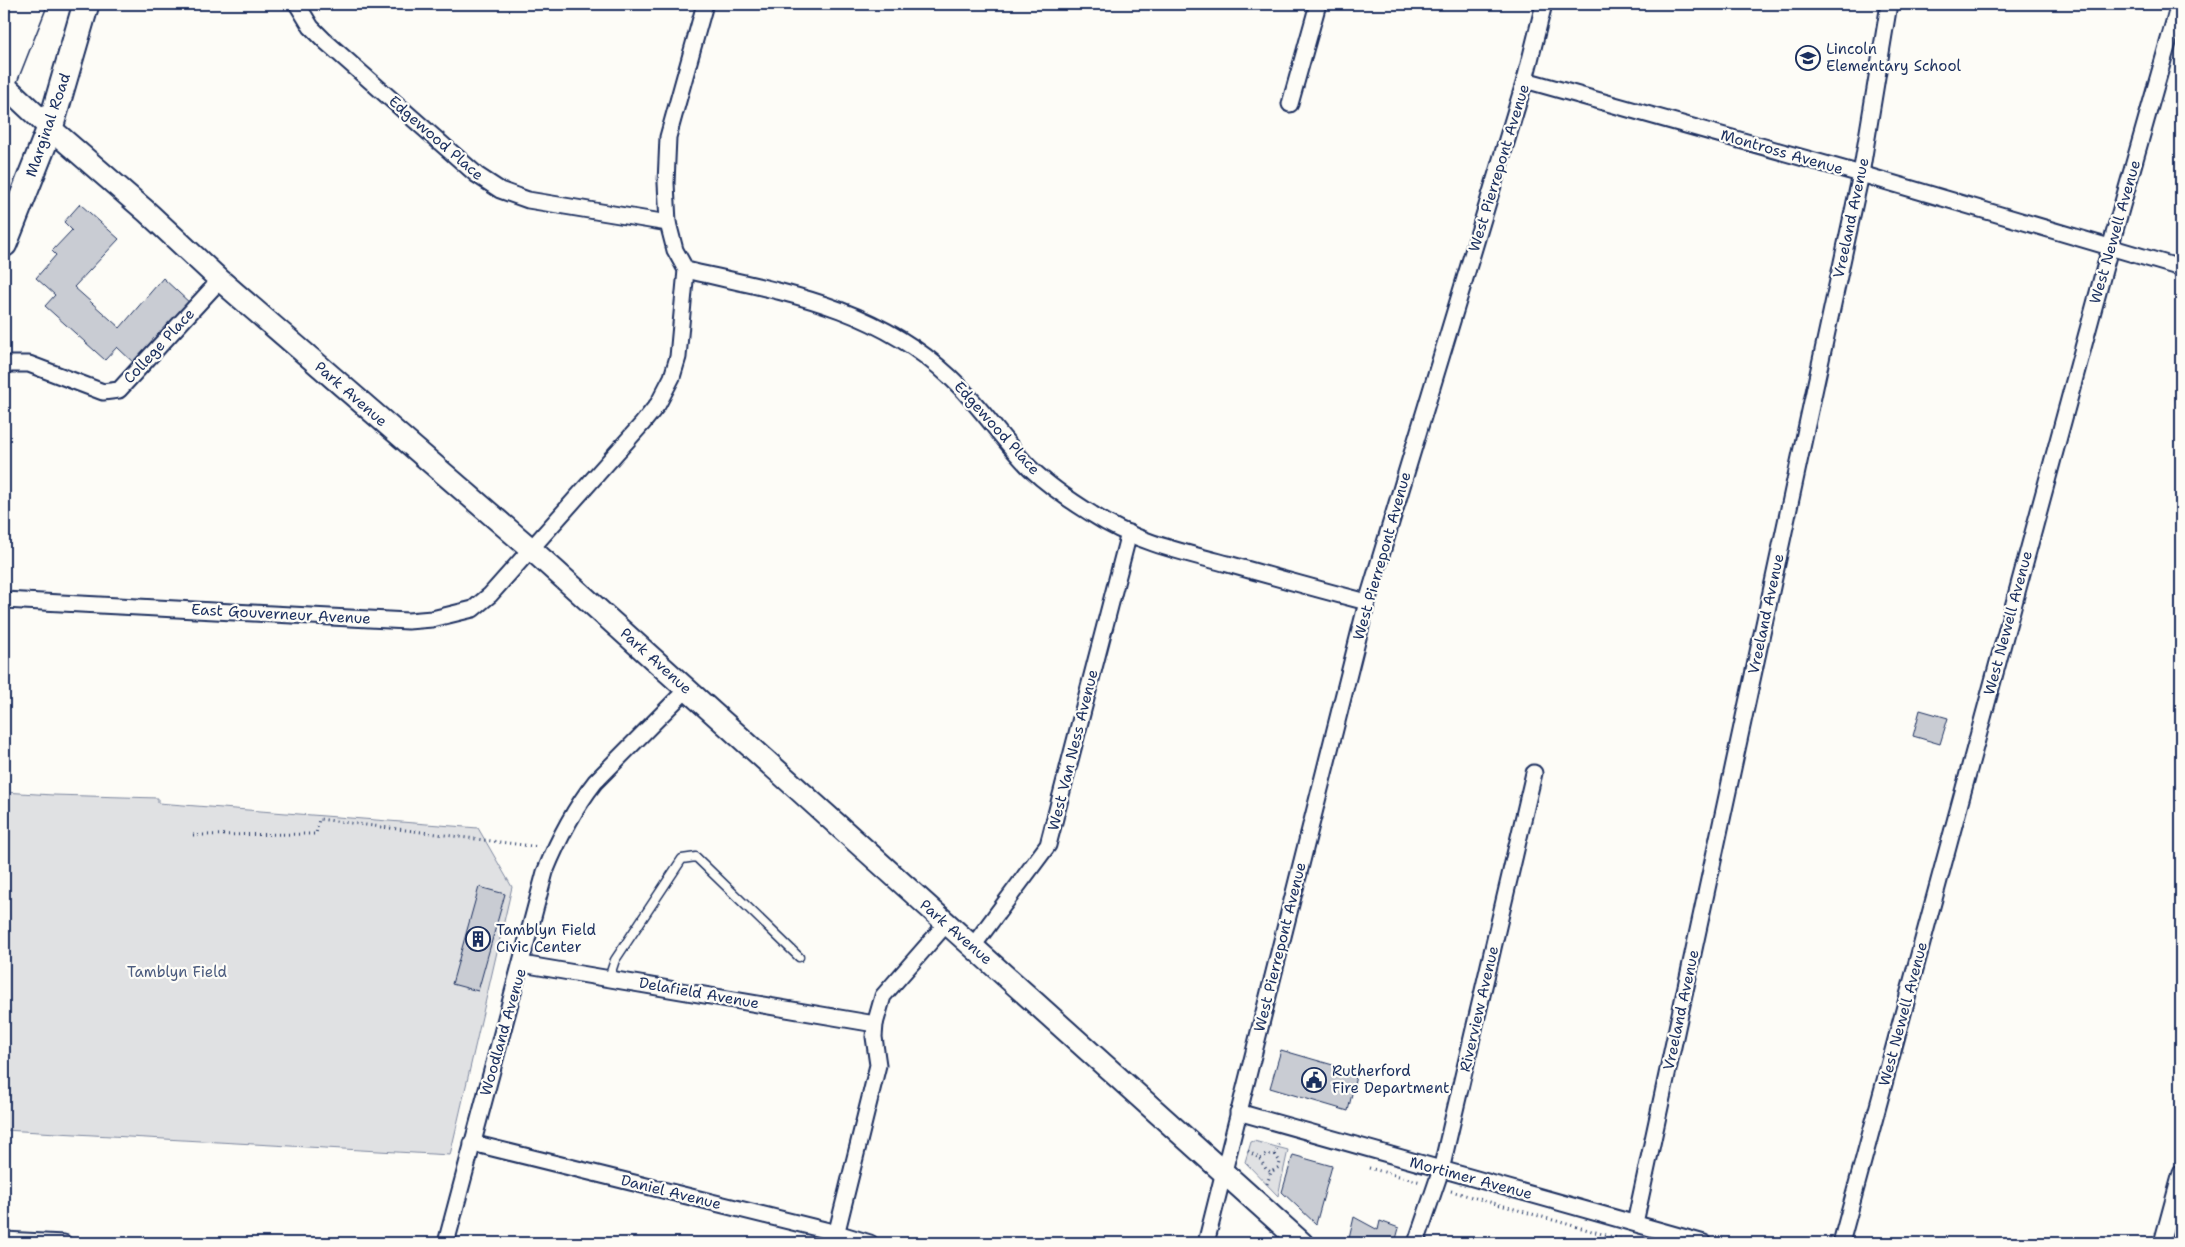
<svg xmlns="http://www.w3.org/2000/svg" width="2185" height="1247" font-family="'Shantell Sans',sans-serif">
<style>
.green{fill:#e0e1e3;stroke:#7e88a0}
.building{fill:#c9ccd3;stroke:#1b2f5e}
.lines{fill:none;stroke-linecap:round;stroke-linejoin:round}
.lane-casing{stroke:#1b2f5e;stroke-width:11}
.street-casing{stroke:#1b2f5e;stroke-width:19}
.secondary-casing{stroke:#1b2f5e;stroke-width:25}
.primary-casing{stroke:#1b2f5e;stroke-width:29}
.highway-casing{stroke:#1b2f5e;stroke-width:31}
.path{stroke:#1b2f5e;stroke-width:3;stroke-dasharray:1 4;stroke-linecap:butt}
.lane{stroke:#fdfcf7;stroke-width:8}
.street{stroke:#fdfcf7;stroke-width:15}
.secondary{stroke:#fdfcf7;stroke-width:21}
.primary{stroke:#fdfcf7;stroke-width:25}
.highway{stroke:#fdfcf7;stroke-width:28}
.labels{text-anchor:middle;stroke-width:4.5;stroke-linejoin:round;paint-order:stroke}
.poi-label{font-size:15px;fill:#1b2f5e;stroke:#fdfcf7;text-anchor:start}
.street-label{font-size:15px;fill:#1b2f5e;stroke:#fdfcf7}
.park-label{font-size:15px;fill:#4c5c7f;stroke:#fdfcf7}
</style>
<rect width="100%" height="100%" fill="#fdfcf7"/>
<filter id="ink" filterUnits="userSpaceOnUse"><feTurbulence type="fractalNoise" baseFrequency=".02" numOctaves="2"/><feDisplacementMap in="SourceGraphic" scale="10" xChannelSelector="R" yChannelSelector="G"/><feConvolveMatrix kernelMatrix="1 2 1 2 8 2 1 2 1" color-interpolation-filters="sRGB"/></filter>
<g filter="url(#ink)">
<g class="green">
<polygon points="4,792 53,795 158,798 158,803 478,828 512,887 450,1155 4,1130"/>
<polygon points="1254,1141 1288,1150 1278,1196 1245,1162 1251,1142"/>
</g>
<g class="building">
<polygon points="80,204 119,239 74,287 120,328 163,278 192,305 137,366 117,347 105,360 45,306 55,295 36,278 56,255 52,251 72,230 64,222"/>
<polygon points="1920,710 1948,718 1940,744 1913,736"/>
<polygon points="479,887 505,894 478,991 452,984"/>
<polygon points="1281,1050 1357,1072 1348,1111 1270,1088"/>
<polygon points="1293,1155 1332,1166 1316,1224 1282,1192"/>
<polygon points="1354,1217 1378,1230 1380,1221 1399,1228 1395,1243 1348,1243"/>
</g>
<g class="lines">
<defs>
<polyline id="lane" points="609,978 615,960 682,859 696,857 799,957"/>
<g id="street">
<polyline points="297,4 311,27 325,41 477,175 500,190 528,200 668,223"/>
<polyline points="1525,80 1861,174 2181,268"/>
<polyline points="1290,104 1318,4"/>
<path d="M 686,270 C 782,292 875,306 950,377 C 980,405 1002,440 1030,468 C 1049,486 1071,501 1092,514 C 1133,541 1181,552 1228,564 C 1274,577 1321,590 1367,602"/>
<polyline points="4,364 29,364 103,392 119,390 220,280"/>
<polyline points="4,600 408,621 432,619 473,609 490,595 642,424 658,404 672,377 678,357 686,270 675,250 668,223 666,183 668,137 705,4"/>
<polyline points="973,946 1048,845 1129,533"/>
<polyline points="522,964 875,1024"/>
<polyline points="1238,1112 1704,1243"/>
<polyline points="472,1143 837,1233 870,1243"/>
<polyline points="1635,1223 1861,174 1889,4"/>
<polyline points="4,1240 64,1243"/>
<path d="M 446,1243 L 545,872 C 558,840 574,809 595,782 L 687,689"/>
<polyline points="834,1243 878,1065 874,1037 875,1024 883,996 946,924"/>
<polyline points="1206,1243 1367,602 1525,80 1544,4"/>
<polyline points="1416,1243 1441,1170 1534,773"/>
<polyline points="1841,1243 2110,248 2179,4"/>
<polyline points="2162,1243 2181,1173"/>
</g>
<polyline id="secondary" points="4,85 50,128 147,212 220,280 531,549 1302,1243"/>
<polyline id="primary" points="4,244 50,128 86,4"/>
<g id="highway">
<polyline points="4,11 6,4"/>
<polyline points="4,75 32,4"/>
</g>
</defs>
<use href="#lane" class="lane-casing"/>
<use href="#street" class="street-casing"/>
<use href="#secondary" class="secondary-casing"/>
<use href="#primary" class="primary-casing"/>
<use href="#highway" class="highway-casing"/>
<g class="path">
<polyline points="193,835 316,834 319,819 539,847"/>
<polyline points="1248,1151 1260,1159 1266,1155 1275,1154 1279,1142"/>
<polyline points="1260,1159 1266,1169 1271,1172"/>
<polyline points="1369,1168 1421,1182"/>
<polyline points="1267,1184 1271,1172 1279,1167 1280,1162 1275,1154"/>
<polyline points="1451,1191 1634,1243"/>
</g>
<use href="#lane" class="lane"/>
<use href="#street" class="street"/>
<use href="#secondary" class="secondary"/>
<use href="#primary" class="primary"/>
<use href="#highway" class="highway"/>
</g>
</g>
<defs>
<symbol id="school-ring" viewBox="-11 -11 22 22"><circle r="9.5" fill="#fdfcf7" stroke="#1b2f5e" stroke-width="1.5"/><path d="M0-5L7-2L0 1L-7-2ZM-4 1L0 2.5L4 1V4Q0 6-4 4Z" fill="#1b2f5e"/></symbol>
<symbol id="building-ring" viewBox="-11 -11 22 22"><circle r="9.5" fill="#fdfcf7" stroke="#1b2f5e" stroke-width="1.5"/><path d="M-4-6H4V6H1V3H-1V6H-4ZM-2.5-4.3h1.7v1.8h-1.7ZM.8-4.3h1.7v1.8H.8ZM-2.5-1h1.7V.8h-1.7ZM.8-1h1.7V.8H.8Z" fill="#1b2f5e"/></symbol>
<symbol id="civic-ring" viewBox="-11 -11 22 22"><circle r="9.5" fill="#fdfcf7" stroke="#1b2f5e" stroke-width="1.5"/><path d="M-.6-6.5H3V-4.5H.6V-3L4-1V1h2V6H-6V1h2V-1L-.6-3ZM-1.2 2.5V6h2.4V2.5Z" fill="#1b2f5e"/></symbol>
</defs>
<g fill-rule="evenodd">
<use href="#school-ring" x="1794" y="44" width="28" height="28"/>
<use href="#building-ring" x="464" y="925" width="28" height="28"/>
<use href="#civic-ring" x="1300" y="1066" width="28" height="28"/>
</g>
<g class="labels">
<g class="poi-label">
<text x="1826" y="54">Lincoln<tspan x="1826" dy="17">Elementary School</tspan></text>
<text x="496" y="935">Tamblyn Field<tspan x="496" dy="17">Civic Center</tspan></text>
<text x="1332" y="1076">Rutherford<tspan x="1332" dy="17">Fire Department</tspan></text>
</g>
<g class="street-label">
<text transform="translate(48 125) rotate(-71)" y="5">Marginal Road</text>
<text transform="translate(436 138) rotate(41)" y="5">Edgewood Place</text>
<text transform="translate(1782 152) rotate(16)" y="5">Montross Avenue</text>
<text transform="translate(1499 168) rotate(-73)" y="5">West Pierrepont Avenue</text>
<text transform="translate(1851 218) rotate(-78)" y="5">Vreeland Avenue</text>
<text transform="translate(2115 232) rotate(-74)" y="5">West Newell Avenue</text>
<text transform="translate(159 346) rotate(-47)" y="5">College Place</text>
<text transform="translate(351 394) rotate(41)" y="5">Park Avenue</text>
<text transform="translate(997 428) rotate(48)" y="5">Edgewood Place</text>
<text transform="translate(1382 556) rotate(-74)" y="5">West Pierrepont Avenue</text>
<text transform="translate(281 614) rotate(3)" y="5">East Gouverneur Avenue</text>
<text transform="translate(1766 614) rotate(-78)" y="5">Vreeland Avenue</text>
<text transform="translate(2008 623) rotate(-75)" y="5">West Newell Avenue</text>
<text transform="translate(656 661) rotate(42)" y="5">Park Avenue</text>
<text transform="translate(1073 750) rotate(-76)" y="5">West Van Ness Avenue</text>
<text transform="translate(956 932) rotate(41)" y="5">Park Avenue</text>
<text transform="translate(1280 947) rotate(-76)" y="5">West Pierrepont Avenue</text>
<text transform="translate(699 993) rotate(10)" y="5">Delafield Avenue</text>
<text transform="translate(1479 1009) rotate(-77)" y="5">Riverview Avenue</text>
<text transform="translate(1681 1010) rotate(-78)" y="5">Vreeland Avenue</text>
<text transform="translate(1903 1014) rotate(-75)" y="5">West Newell Avenue</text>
<text transform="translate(503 1032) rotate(-74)" y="5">Woodland Avenue</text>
<text transform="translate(1471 1178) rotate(15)" y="5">Mortimer Avenue</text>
<text transform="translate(671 1192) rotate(14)" y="5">Daniel Avenue</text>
</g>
<g class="park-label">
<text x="177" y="977">Tamblyn Field</text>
</g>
</g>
<rect width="2185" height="1247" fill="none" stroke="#fdfcf7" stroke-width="20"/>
<rect x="10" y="10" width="2165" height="1227" fill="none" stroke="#1b2f5e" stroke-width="2" filter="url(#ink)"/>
</svg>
